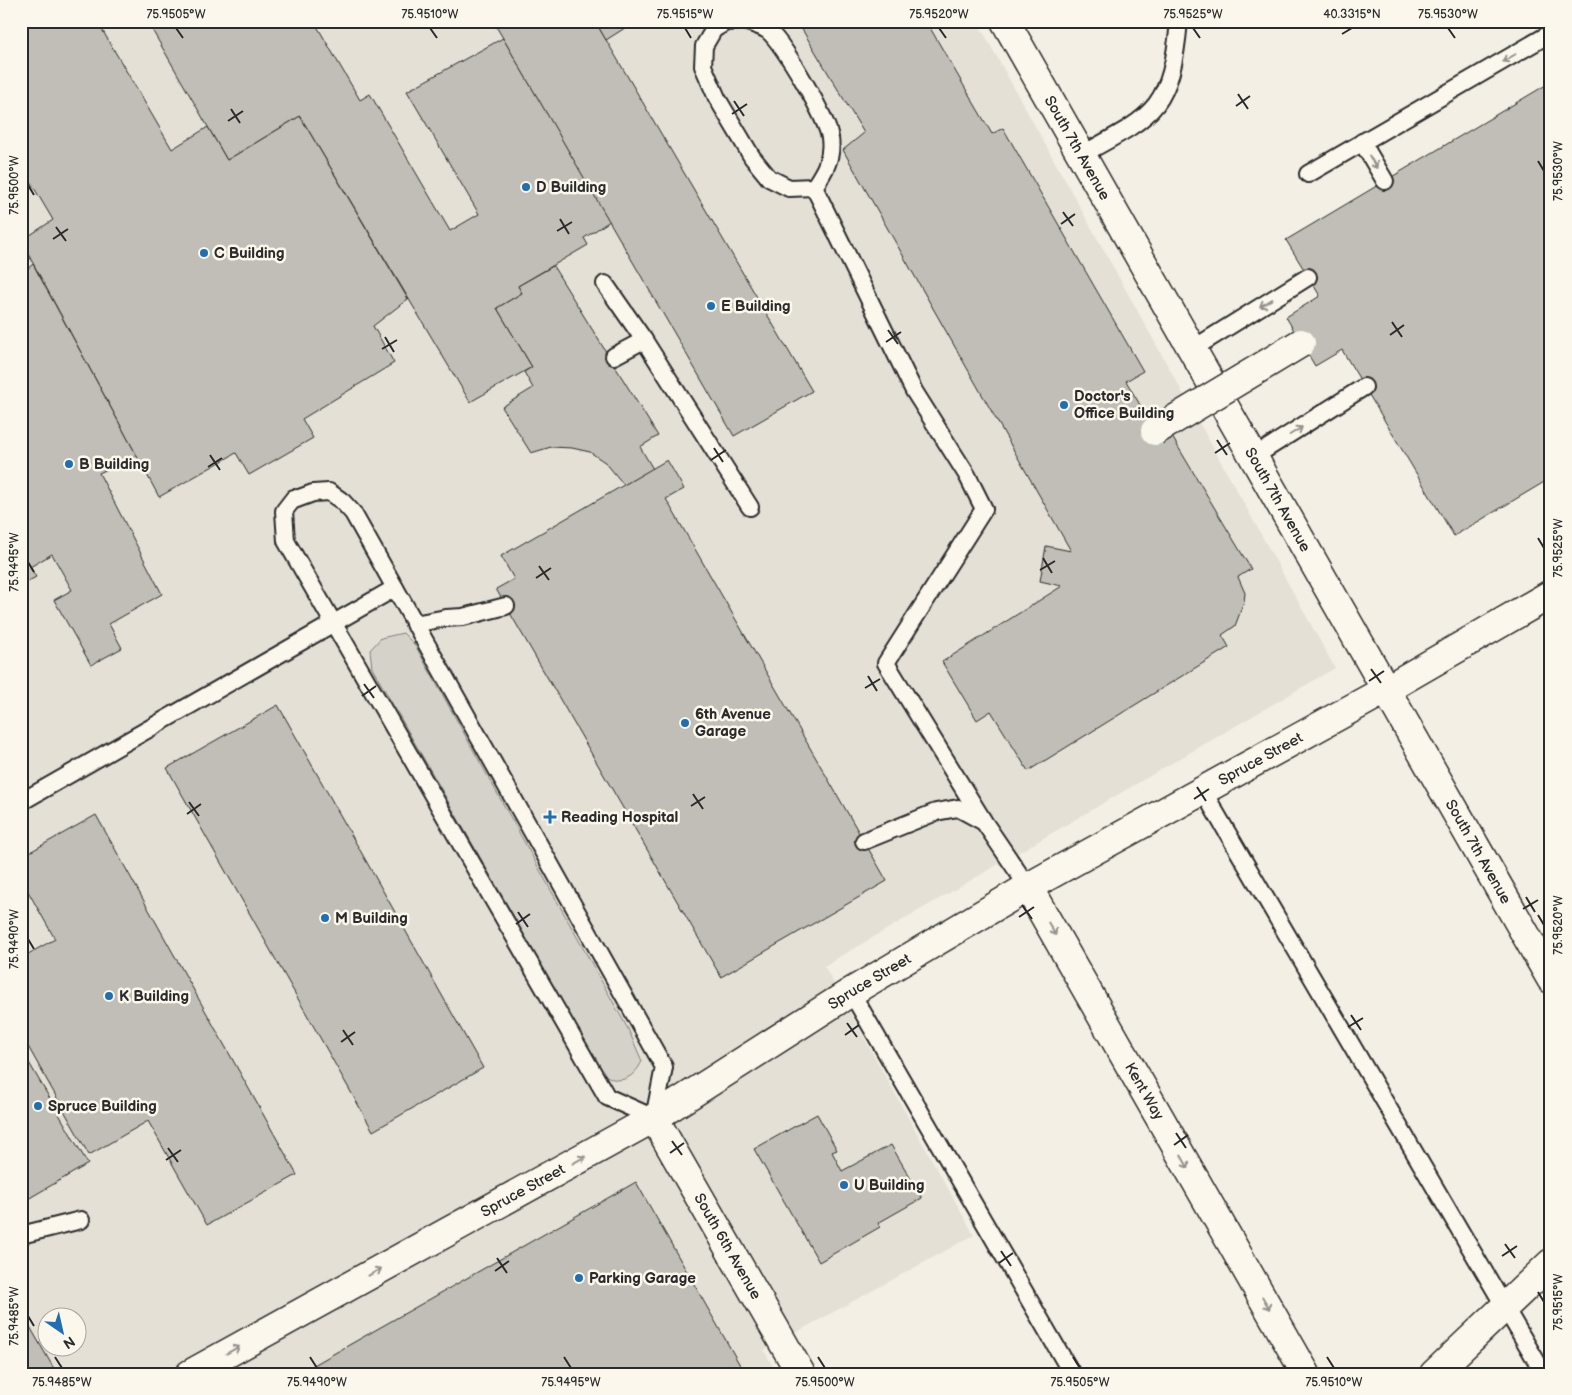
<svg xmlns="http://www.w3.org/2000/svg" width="1572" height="1395" font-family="'Balsamiq Sans',sans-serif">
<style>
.built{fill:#e4e0d6;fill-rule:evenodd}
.green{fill:#d5d2c9;stroke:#807e7a}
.building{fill:#c0beb6;stroke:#2b2b2b}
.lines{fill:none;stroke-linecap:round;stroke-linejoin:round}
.lane-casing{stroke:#2b2b2b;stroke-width:20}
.street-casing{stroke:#2b2b2b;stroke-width:31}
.lane{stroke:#fbf7ec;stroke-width:16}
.street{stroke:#fbf7ec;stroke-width:28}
.street-bridge-casing{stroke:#2b2b2b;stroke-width:31;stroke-linecap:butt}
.street-bridge{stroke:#fbf7ec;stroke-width:28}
.oneway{stroke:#93918c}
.ticks{fill:none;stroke:#2b2b2b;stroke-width:2}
.poi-dot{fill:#1f6fb2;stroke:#fbf7ec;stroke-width:2}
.labels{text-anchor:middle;stroke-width:5;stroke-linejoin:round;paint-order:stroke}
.street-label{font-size:15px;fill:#2b2b2b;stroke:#fbf7ec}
.poi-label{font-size:15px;font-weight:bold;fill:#2b2b2b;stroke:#fbf7ec;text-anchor:start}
.neatline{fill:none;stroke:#2b2b2b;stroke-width:2}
.ticks-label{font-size:12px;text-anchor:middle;fill:#2b2b2b}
</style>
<rect width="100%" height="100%" fill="#f3efe4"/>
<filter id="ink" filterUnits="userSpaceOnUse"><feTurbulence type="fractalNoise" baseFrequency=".02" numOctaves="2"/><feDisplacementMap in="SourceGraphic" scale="10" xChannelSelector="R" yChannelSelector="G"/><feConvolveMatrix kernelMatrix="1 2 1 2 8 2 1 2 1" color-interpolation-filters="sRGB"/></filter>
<g filter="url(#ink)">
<path class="built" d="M 21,21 L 977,21 L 1335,668 L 824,966 L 974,1235 L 764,1350 L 777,1374 L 21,1374 ZM 48,1318 L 78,1318 L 78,1348 L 48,1348 Z"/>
<path class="green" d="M 403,633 L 415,645 L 628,1029 L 642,1061 C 636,1075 622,1086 607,1076 C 601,1072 597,1061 593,1055 L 372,668 L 370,650 L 381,638 Z"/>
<g class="building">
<polygon points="21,21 97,21 172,149 208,127 227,160 300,116 408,299 373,326 394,363 302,419 313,438 249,475 236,453 159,497 21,241 53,220 21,166"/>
<polygon points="147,21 314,21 360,100 370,94 450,231 479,214 407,91 503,38 610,221 584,238 588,245 518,286 522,293 497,308 532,367 470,402 300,116 227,160"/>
<polygon points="493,21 595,21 812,391 734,436"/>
<polygon points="595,21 636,21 606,40"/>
<polygon points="797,21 926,21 992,134 1003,128 1143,371 1126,381 1159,437 1168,430 1251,569 1238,577 1245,593 1244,602 1235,626 1222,635 1229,647 1028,771 991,711 977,720 942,662 1062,586 1040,581 1046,546 1071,551 843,150 864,133"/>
<polygon points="1551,82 1551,478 1454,536 1342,350 1315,366 1286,317 1320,296 1286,240"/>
<polygon points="33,264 137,456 99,473 162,594 109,624 122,648 91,665 54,600 72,590 52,554 30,567 36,577 21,585 21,513 26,510 21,502 21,274"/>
<polygon points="553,266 658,436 640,447 653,469 624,485 606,463 590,452 572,448 551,447 531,453 502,407 533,388 524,372 532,367 497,308 522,293 518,286"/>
<polygon points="667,460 684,489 666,499 887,881 721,977 496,589 514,579 501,556"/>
<polygon points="278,705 483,1068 373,1131 167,768"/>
<polygon points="96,815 297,1175 207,1225 148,1121 89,1155 21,1034 21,958 55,939 21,879 21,857"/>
<polygon points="21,1049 88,1164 21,1203"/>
<polygon points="817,1114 837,1150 832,1152 842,1171 891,1145 922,1198 878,1223 880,1227 819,1262 754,1149"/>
<polygon points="636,1182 745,1374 298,1374"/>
<polygon points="21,1311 57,1374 21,1374"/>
</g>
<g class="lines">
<defs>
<g id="lane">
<path d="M 745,21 C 752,24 761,26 767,30 C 782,40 828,120 830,138 C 833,158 824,172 814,187 L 789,188 L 769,178 L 752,157 L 717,98 L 703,66 L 704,46 L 714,29 L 726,22 Z"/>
<polyline points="1362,142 1385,181"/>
<path d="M 1081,155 C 1155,115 1171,109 1179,21"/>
<polyline points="1308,174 1551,33"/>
<polyline points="814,187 914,391 967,475 984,509 886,663 984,822 1028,887"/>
<polyline points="605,284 644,340 750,507"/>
<polyline points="1191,350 1308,277"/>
<polyline points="614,356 644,340"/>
<polyline points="1255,456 1364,387"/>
<polygon points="329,492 342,501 353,513 664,1067 654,1118 607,1097 286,541 284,511 294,498 294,500 313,493"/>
<polyline points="414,624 446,618 463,617 506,606"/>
<polyline points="1203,791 1544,1374"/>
<polyline points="21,802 395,588"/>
<polyline points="864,841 936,812 958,808 982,821"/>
<polyline points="851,992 1072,1374"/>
<polyline points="21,1235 81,1220"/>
</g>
<g id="street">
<path id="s1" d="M 1005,21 L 1551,979"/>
<path id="s2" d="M 1028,887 L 1306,1374"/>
<path id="s3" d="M 654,1118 L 801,1374"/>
<path id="s4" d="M 190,1374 L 654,1118 L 851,992 L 1028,887 L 1387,689 L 1551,594"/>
<polyline points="1434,1374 1551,1263"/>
</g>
</defs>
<use href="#lane" class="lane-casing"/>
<use href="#street" class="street-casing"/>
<use href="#lane" class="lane"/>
<use href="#street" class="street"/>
<defs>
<polyline id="street-bridge" points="1155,431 1301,343"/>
</defs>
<use href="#street-bridge" class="street-bridge-casing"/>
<use href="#street-bridge" class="street-bridge"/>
</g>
<defs><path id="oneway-shaft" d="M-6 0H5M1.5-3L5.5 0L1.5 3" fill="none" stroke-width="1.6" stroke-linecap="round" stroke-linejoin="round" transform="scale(1.25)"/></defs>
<g class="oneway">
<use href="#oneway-shaft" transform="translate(1509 58) rotate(150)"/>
<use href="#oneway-shaft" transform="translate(1373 162) rotate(59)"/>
<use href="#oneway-shaft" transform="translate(1266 303) rotate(148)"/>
<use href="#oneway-shaft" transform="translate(1296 431) rotate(-32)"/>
<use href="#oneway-shaft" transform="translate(1052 929) rotate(60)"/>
<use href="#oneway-shaft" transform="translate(579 1160) rotate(-29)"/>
<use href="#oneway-shaft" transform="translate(1185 1162) rotate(60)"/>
<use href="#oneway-shaft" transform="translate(375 1272) rotate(-29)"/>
<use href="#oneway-shaft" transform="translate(1266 1303) rotate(60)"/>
<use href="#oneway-shaft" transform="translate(233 1350) rotate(-29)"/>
</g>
</g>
<path class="ticks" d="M 176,28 L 183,38M 430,28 L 437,38M 685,28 L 691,38M 939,28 L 946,38M 1193,28 L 1200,38M 1448,28 L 1455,38M 1342,34 L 1352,28M 1238,94 L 1248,109M 734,101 L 744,116M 1236,106 L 1250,96M 231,109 L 240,123M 732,114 L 747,104M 228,121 L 243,111M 1538,161 L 1544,171M 28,185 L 34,195M 1063,212 L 1073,226M 560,219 L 569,234M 1061,224 L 1075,214M 56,227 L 66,241M 557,231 L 572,222M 53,239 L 68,229M 1392,322 L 1402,337M 888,330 L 898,344M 1390,335 L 1404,325M 385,337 L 394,352M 886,342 L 901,332M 382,349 L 397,340M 1217,440 L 1227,455M 714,448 L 723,462M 1215,453 L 1230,443M 210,455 L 220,470M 711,460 L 726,450M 208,467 L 222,458M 1538,538 L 1544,548M 1043,558 L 1052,573M 28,562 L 34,572M 539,566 L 549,580M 1040,570 L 1055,561M 536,578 L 551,568M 1371,669 L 1381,683M 868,676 L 877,691M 1369,681 L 1384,671M 364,684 L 374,698M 865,688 L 880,679M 362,696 L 376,686M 1197,787 L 1206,801M 693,794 L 703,809M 1194,799 L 1209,789M 189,802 L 199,816M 691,806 L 705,797M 187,814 L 201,804M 1526,897 L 1535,912M 1022,905 L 1032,919M 1523,909 L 1538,900M 518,912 L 528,927M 1538,915 L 1544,925M 1019,917 L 1034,907M 516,924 L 530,914M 28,939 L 34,949M 1351,1015 L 1361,1030M 847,1023 L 857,1037M 1348,1027 L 1363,1018M 343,1030 L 353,1045M 845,1035 L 859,1025M 341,1042 L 355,1032M 1176,1133 L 1186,1148M 672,1141 L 682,1155M 1174,1145 L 1188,1135M 168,1148 L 178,1162M 670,1153 L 684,1143M 166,1160 L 181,1150M 1505,1244 L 1515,1258M 1001,1251 L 1011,1266M 1502,1256 L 1517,1246M 497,1258 L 507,1273M 999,1263 L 1013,1253M 495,1271 L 509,1261M 1538,1292 L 1544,1302M 28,1316 L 34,1326M 55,1357 L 62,1368M 310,1357 L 317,1368M 564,1357 L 571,1368M 818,1357 L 825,1368M 1073,1357 L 1080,1368M 1327,1357 L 1334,1368"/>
<g class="poi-dot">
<circle cx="526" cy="187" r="5"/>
<circle cx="204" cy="253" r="5"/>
<circle cx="711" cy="306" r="5"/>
<circle cx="1064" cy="405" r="5"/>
<circle cx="69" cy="464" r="5"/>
<circle cx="685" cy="723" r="5"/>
<path d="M547.5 809.5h5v5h5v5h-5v5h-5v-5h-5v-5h5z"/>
<circle cx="325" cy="918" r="5"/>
<circle cx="109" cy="996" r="5"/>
<circle cx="38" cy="1106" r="5"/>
<circle cx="844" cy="1185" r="5"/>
<circle cx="579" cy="1278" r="5"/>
</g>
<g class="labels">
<g class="street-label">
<text dy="5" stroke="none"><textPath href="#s1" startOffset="146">South 7th Avenue</textPath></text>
<text dy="5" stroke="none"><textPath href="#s1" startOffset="551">South 7th Avenue</textPath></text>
<text dy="5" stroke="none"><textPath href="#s4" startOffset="1235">Spruce Street</textPath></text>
<text dy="5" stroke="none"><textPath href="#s1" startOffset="956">South 7th Avenue</textPath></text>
<text dy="5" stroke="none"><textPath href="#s4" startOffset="785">Spruce Street</textPath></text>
<text dy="5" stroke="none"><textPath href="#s2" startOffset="235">Kent Way</textPath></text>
<text dy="5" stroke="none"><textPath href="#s4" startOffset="380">Spruce Street</textPath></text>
<text dy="5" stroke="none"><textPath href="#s3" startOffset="148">South 6th Avenue</textPath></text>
</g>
<g class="poi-label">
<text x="536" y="192">D Building</text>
<text x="214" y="258">C Building</text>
<text x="721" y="311">E Building</text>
<text x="1074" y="401">Doctor's<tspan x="1074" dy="17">Office Building</tspan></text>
<text x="79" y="469">B Building</text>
<text x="695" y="719">6th Avenue<tspan x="695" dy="17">Garage</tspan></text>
<text x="561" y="822">Reading Hospital</text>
<text x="335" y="923">M Building</text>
<text x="119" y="1001">K Building</text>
<text x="48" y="1111">Spruce Building</text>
<text x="854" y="1190">U Building</text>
<text x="589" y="1283">Parking Garage</text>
</g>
</g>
<rect width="1572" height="1395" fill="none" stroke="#fbf7ec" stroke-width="55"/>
<g transform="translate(62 1332) rotate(146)"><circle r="24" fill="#fbf7ec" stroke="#a8a59f"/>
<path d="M0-4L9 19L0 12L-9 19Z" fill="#1f6fb2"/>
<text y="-8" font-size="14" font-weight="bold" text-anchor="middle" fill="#2b2b2b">N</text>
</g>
<rect x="28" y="28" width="1516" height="1340" class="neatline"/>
<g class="ticks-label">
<text x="176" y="18">75.9505°W</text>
<text x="430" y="18">75.9510°W</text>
<text x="685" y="18">75.9515°W</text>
<text x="939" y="18">75.9520°W</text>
<text x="1193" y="18">75.9525°W</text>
<text x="1352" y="18">40.3315°N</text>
<text x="1448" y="18">75.9530°W</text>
<text transform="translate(1558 171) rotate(-90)" y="4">75.9530°W</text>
<text transform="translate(14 185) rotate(-90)" y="4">75.9500°W</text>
<text transform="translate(1558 548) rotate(-90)" y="4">75.9525°W</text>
<text transform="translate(14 562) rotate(-90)" y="4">75.9495°W</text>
<text transform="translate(1558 925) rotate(-90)" y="4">75.9520°W</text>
<text transform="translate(14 939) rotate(-90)" y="4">75.9490°W</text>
<text transform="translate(1558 1302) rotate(-90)" y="4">75.9515°W</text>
<text transform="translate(14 1316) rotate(-90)" y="4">75.9485°W</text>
<text x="62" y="1386">75.9485°W</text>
<text x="317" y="1386">75.9490°W</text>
<text x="571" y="1386">75.9495°W</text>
<text x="825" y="1386">75.9500°W</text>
<text x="1080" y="1386">75.9505°W</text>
<text x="1334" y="1386">75.9510°W</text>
</g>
</svg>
